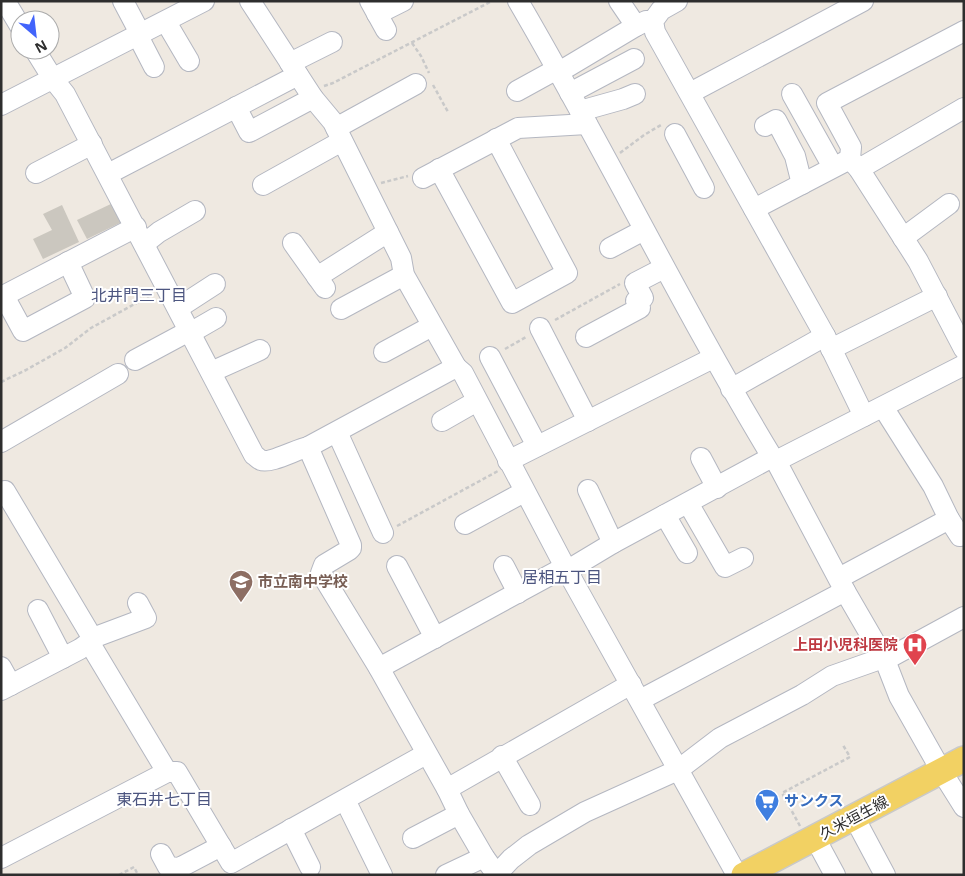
<svg xmlns="http://www.w3.org/2000/svg" width="965" height="876" font-family="'Noto Sans','Noto Sans JP',sans-serif">
<style>
.building{fill:#cbc7bf}
.lines{fill:none;stroke-linecap:round;stroke-linejoin:round}
.minor-casing{stroke:#b4b7c1;stroke-width:22}
.major-casing{stroke:#c9c9c9;stroke-width:28}
.path{stroke:#c9c9c9;stroke-width:2.5;stroke-dasharray:4 2.5;stroke-linecap:butt}
.minor{stroke:#fff;stroke-width:20}
.major{stroke:#f2d163;stroke-width:25}
.labels{text-anchor:middle;stroke-width:4;stroke-linejoin:round;paint-order:stroke}
.education-label{font-size:15px;font-weight:bold;fill:#785e54;stroke:#fff;text-anchor:start}
.health-label{font-size:15px;font-weight:bold;fill:#be3a42;stroke:#fff;text-anchor:end}
.shop-label{font-size:15px;font-weight:bold;fill:#366cbe;stroke:#fff;text-anchor:start}
.street-label{font-size:15px;fill:#2e2e2e;stroke:#fff}
.neighbourhood-label{font-size:16px;fill:#4d5680;stroke:#fff}
</style>
<rect width="100%" height="100%" fill="#efe9e1"/>
<g class="building">
<polygon points="113,203 122,222 87,239 77,220"/>
<polygon points="62,205 79,242 43,259 33,239 52,230 43,214"/>
</g>
<g class="lines">
<defs>
<g id="minor">
<polyline points="5,1 20,26"/>
<polyline points="123,1 141,35"/>
<polyline points="250,1 313,98 333,122 401,258 404,275 456,367"/>
<polyline points="370,1 386,30"/>
<path d="M 518,1 C 606,151 682,308 772,457 L 776,461 L 845,591 L 885,660 L 899,696 L 942,772 L 964,807"/>
<polyline points="619,1 636,26"/>
<polyline points="677,1 661,10 653,21 655,32 825,336 864,416"/>
<polyline points="377,14 403,1"/>
<polyline points="166,22 189,61"/>
<polyline points="964,31 827,103 851,147 850,159 859,169 918,261 964,349"/>
<polyline points="138,36 154,67"/>
<path d="M 35,50 L 53,79 L 65,94 L 254,455 C 256,456 258,459 261,460 C 270,464 297,449 308,447 L 456,367 L 463,373 L 565,567 L 737,875"/>
<polyline points="290,63 332,42"/>
<polyline points="559,72 636,26 646,21 653,21"/>
<polyline points="517,91 557,69"/>
<polyline points="570,93 634,59"/>
<polyline points="690,93 863,1"/>
<polyline points="792,94 833,167"/>
<polyline points="1,105 204,1"/>
<polyline points="236,107 249,132 313,98"/>
<polyline points="580,111 623,99 635,94"/>
<polyline points="765,126 776,120 795,156 802,184"/>
<polyline points="336,128 416,84"/>
<polyline points="675,134 704,188"/>
<polyline points="439,169 512,303 567,273 496,139"/>
<polyline points="859,169 964,108"/>
<polyline points="36,173 92,144"/>
<polyline points="108,174 298,75"/>
<polyline points="423,178 518,128 587,124"/>
<polyline points="263,185 342,141"/>
<polyline points="754,209 850,159"/>
<polyline points="903,238 949,204"/>
<polyline points="293,243 325,288"/>
<polyline points="144,244 159,232 195,211"/>
<polyline points="610,248 644,230"/>
<polyline points="317,277 388,232"/>
<polyline points="4,296 23,331 85,298 68,262"/>
<polyline points="1,297 136,227"/>
<polyline points="178,308 215,284"/>
<polyline points="341,309 404,275"/>
<polyline points="540,328 588,421"/>
<polyline points="190,333 216,318"/>
<polyline points="586,337 640,308 636,301 643,298 635,283 664,268"/>
<polyline points="831,349 937,296"/>
<polyline points="384,352 432,326"/>
<polyline points="490,357 537,446"/>
<polyline points="135,360 189,331"/>
<polyline points="211,372 260,350"/>
<polyline points="731,389 825,336"/>
<polyline points="883,407 933,486 949,519"/>
<polyline points="442,421 477,401"/>
<polyline points="337,432 383,533"/>
<polyline points="1,442 118,374"/>
<polyline points="308,447 351,545 351,548 349,550 324,565 321,573 379,668 447,789 459,814 484,857 497,875"/>
<polyline points="701,458 717,488"/>
<polyline points="508,461 713,358"/>
<polyline points="776,461 964,365"/>
<polyline points="588,490 613,543"/>
<polyline points="5,491 93,639"/>
<polyline points="688,503 725,567 743,558"/>
<polyline points="665,515 687,553"/>
<polyline points="465,524 524,492"/>
<polyline points="397,566 435,638"/>
<polyline points="504,566 518,593"/>
<polyline points="568,570 613,543 772,457"/>
<polyline points="839,578 949,519 960,536 964,535"/>
<polyline points="38,610 63,658"/>
<polyline points="89,642 167,772"/>
<polyline points="885,660 964,617"/>
<polyline points="1,667 11,685"/>
<polyline points="379,668 565,567"/>
<polyline points="1,690 80,649 98,636 146,618 138,603"/>
<polyline points="640,700 845,591"/>
<polyline points="502,756 530,805"/>
<polyline points="447,789 631,684"/>
<polyline points="345,800 382,875"/>
<polyline points="854,817 885,875"/>
<polyline points="291,829 310,867"/>
<polyline points="413,838 459,814"/>
<polyline points="815,838 835,875"/>
<polyline points="161,854 168,867 179,868 221,846"/>
<polyline points="1,858 167,772 177,772 231,863 426,754"/>
<polyline points="497,874 511,859 529,845 585,812 678,770 720,738 802,695 832,676 883,658"/>
<polyline points="446,875 484,857"/>
</g>
<polyline id="major" points="744,875 964,759"/>
</defs>
<use href="#minor" class="minor-casing"/>
<use href="#major" class="major-casing"/>
<g class="path">
<polyline points="412,43 421,56 429,73"/>
<polyline points="433,85 448,112"/>
<polyline points="324,86 333,83 492,1"/>
<polyline points="620,153 644,135 661,125"/>
<polyline points="381,183 408,176"/>
<polyline points="555,320 620,284"/>
<polyline points="505,349 526,337"/>
<polyline points="1,382 26,370 65,348 91,328 151,295"/>
<polyline points="397,526 498,471"/>
<polyline points="800,826 782,793 850,757 843,745"/>
<polyline points="119,875 134,867 138,875"/>
</g>
<use href="#minor" class="minor"/>
<use href="#major" class="major"/>
</g>
<defs>
<symbol id="school-pin" viewBox="-11 -11 22 30"><path d="M0 17L-7.5 6A9.5 9.5 0 1 1 7.5 6Z" fill="#8d6e63" stroke="#fff"/><path d="M0-5L7-2L0 1L-7-2ZM-4 1L0 2.5L4 1V4Q0 6-4 4Z" fill="#fff"/></symbol>
<symbol id="hospital-pin" viewBox="-11 -11 22 30"><path d="M0 17L-7.5 6A9.5 9.5 0 1 1 7.5 6Z" fill="#e0444e" stroke="#fff"/><path d="M-5-5h3v3.5h4V-5h3V5h-3V1.5h-4V5h-3Z" fill="#fff"/></symbol>
<symbol id="supermarket-pin" viewBox="-11 -11 22 30"><path d="M0 17L-7.5 6A9.5 9.5 0 1 1 7.5 6Z" fill="#3f7fe0" stroke="#fff"/><path d="M-6-5.5h2.5l.6 2H6L4.5 2H-2.5L-4.4-4H-6ZM-1.5 3.2a1.3 1.3 0 1 0 .1 0ZM3 3.2a1.3 1.3 0 1 0 .1 0Z" fill="#fff"/></symbol>
</defs>
<g fill-rule="evenodd">
<use href="#school-pin" x="227" y="568" width="28" height="38"/>
<use href="#hospital-pin" x="901" y="631" width="28" height="38"/>
<use href="#supermarket-pin" x="753" y="787" width="28" height="38"/>
</g>
<g class="labels">
<g class="education-label">
<text x="258" y="587">市立南中学校</text>
</g>
<g class="health-label">
<text x="898" y="650">上田小児科医院</text>
</g>
<g class="shop-label">
<text x="784" y="806">サンクス</text>
</g>
<g class="street-label">
<text transform="translate(854 818) rotate(-28)" y="5">久米垣生線</text>
</g>
<g class="neighbourhood-label">
<text x="139" y="301">北井門三丁目</text>
<text x="562" y="583">居相五丁目</text>
<text x="164" y="805">東石井七丁目</text>
</g>
</g>
<rect width="965" height="876" fill="none" stroke="#2e2e2e" stroke-width="5"/>
<g transform="translate(35 35) rotate(152)"><circle r="24" fill="#ffffff" stroke="#ababab"/>
<path d="M0-4L9 19L0 12L-9 19Z" fill="#4264fb"/>
<text y="-8" font-size="14" font-weight="bold" text-anchor="middle" fill="#2e2e2e">N</text>
</g>
</svg>
